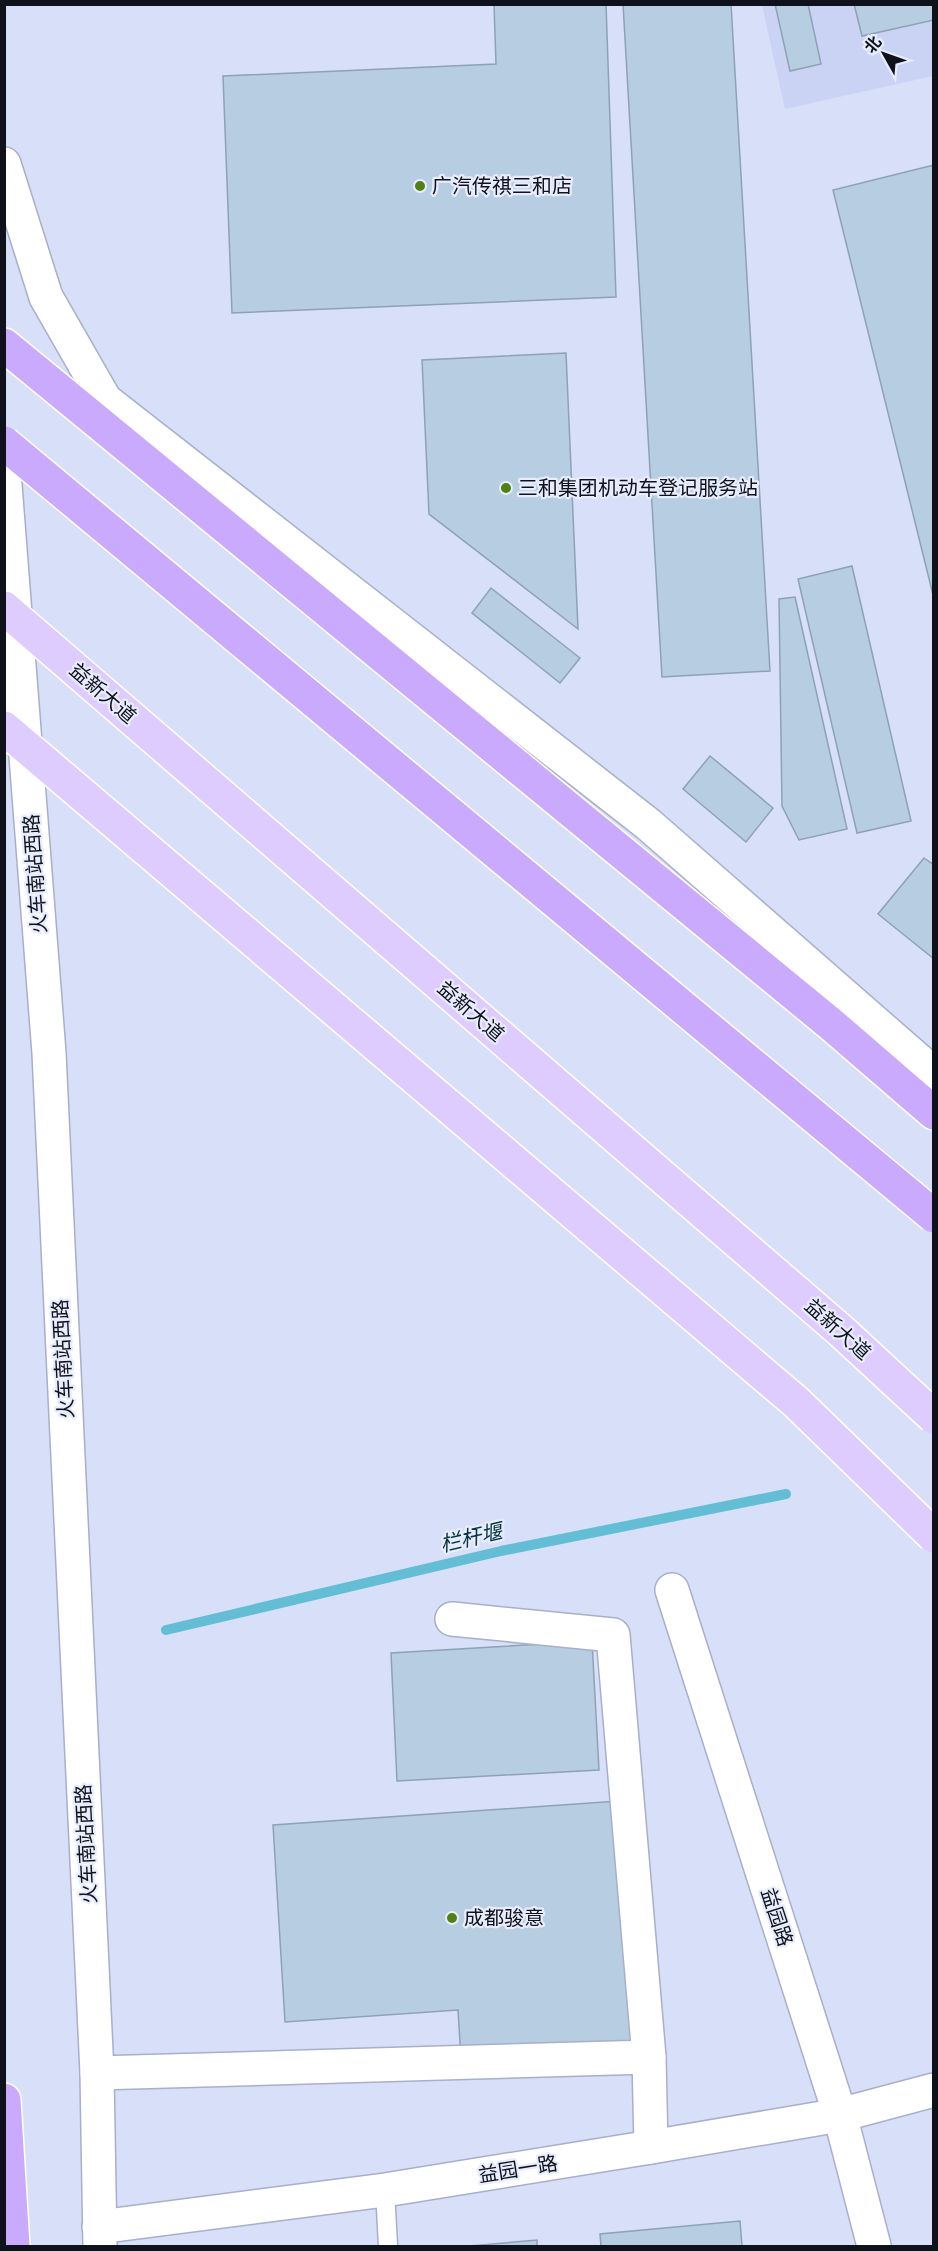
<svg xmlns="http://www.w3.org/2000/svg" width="938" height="2251" font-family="'Open Sans','Noto Sans SC',sans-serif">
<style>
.built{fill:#cad3f4}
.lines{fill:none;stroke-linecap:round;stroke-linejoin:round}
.stream{stroke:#63bed5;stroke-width:10}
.building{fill:#b7cde1;stroke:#8da2b5;stroke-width:1.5}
.service-casing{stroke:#a8afc8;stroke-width:21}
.minor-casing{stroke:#a8afc8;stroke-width:36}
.secondary-casing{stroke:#a8afc8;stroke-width:36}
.motorway-casing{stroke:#fff;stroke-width:36}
.service{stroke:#fff;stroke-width:18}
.minor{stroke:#fff;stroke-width:33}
.secondary{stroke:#fff;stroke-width:33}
.motorway{stroke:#c9aafd;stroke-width:33}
.primary-bridge-casing{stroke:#fff;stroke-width:36;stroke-linecap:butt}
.motorway-bridge-casing{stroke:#fff;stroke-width:36;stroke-linecap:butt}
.primary-bridge{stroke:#dfccfe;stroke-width:33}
.motorway-bridge{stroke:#c9aafd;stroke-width:33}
.poi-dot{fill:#4f8011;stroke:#e8edfd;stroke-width:2}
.labels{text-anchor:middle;stroke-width:4.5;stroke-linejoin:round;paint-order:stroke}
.poi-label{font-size:20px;fill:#10121b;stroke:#e8edfd;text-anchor:start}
.street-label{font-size:20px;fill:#10121b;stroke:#e8edfd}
.water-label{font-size:21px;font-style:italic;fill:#07343e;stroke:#e8edfd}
</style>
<rect width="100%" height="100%" fill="#d8dff9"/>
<polygon class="built" points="762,5 933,5 933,76 785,109"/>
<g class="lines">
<polyline class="stream" points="166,1630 501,1551 786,1494"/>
</g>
<g class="building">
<polygon points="494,4 606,4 616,297 232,313 223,76 496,64"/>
<polygon points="623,4 731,4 770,671 662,677"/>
<polygon points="775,4 808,4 821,64 790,71"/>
<polygon points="854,4 934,4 934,20 862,36"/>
<polygon points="934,165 934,599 833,190"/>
<polygon points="566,353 578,629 429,514 422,360"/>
<polygon points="852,566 911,821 857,833 798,579"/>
<polygon points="491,588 580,658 560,683 472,613"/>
<polygon points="795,597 847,829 799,840 782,806 779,599"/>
<polygon points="710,756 773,808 746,842 683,789"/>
<polygon points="924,858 934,865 934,959 878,914"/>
<polygon points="592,1641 599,1770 397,1781 391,1653"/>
<polygon points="618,1801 633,2047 461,2059 458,2010 285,2022 273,1825"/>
<polygon points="740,2221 742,2246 601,2246 600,2234"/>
<polygon points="537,2240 537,2246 469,2246"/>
</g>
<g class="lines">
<defs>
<polyline id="service" points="385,2190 388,2246"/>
<g id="minor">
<polyline points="672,1590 840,2115 874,2246"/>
<polyline points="649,2057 651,2147"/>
<polyline points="97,2073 649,2057 613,1635 452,1619"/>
<polyline points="99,2227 385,2190 651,2147 840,2115 934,2090"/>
</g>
<g id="secondary">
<polyline points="4,164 46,297 105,400 648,824 934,1074"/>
<polyline points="4,472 49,1053 97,2073 100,2246"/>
</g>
<g id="motorway">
<polyline points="4,345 832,1025 934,1113"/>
<polyline points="4,2100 13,2246"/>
</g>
</defs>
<use href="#service" class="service-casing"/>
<use href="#minor" class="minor-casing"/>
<use href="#secondary" class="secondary-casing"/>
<use href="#motorway" class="motorway-casing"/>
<use href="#service" class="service"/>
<use href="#minor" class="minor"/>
<use href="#secondary" class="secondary"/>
<use href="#motorway" class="motorway"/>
<defs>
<g id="primary-bridge">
<polyline points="4,608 841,1331 934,1417"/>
<polyline points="4,728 796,1402 934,1536"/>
</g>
<polyline id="motorway-bridge" points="4,443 934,1216"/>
</defs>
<use href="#primary-bridge" class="primary-bridge-casing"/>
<use href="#motorway-bridge" class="motorway-bridge-casing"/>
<use href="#primary-bridge" class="primary-bridge"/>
<use href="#motorway-bridge" class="motorway-bridge"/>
</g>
<g class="poi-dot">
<circle cx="420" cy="186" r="6"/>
<circle cx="506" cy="488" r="6"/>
<circle cx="452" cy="1918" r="6"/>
</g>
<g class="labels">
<g class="poi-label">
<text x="432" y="193">广汽传祺三和店</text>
<text x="518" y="495">三和集团机动车登记服务站</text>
<text x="464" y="1925">成都骏意</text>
</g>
<g class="street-label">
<text transform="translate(103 693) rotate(41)" y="7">益新大道</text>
<text transform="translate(35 874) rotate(-94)" y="7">火车南站西路</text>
<text transform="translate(471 1011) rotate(41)" y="7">益新大道</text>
<text transform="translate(838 1329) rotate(42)" y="7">益新大道</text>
<text transform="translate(63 1359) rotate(-93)" y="7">火车南站西路</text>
<text transform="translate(86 1844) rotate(-93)" y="7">火车南站西路</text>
<text transform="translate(777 1917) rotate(72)" y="7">益园路</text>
<text transform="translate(518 2169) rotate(-9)" y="7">益园一路</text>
</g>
<g class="water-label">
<text transform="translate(471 1538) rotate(-13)" y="7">栏杆堰</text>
</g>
</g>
<rect width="938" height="2251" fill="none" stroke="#10121b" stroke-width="12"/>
<g transform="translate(884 54) rotate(310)" stroke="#e8edfd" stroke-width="4.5" paint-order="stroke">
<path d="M0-4.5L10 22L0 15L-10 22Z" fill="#10121b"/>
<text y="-9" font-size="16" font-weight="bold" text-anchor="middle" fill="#10121b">北</text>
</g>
</svg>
